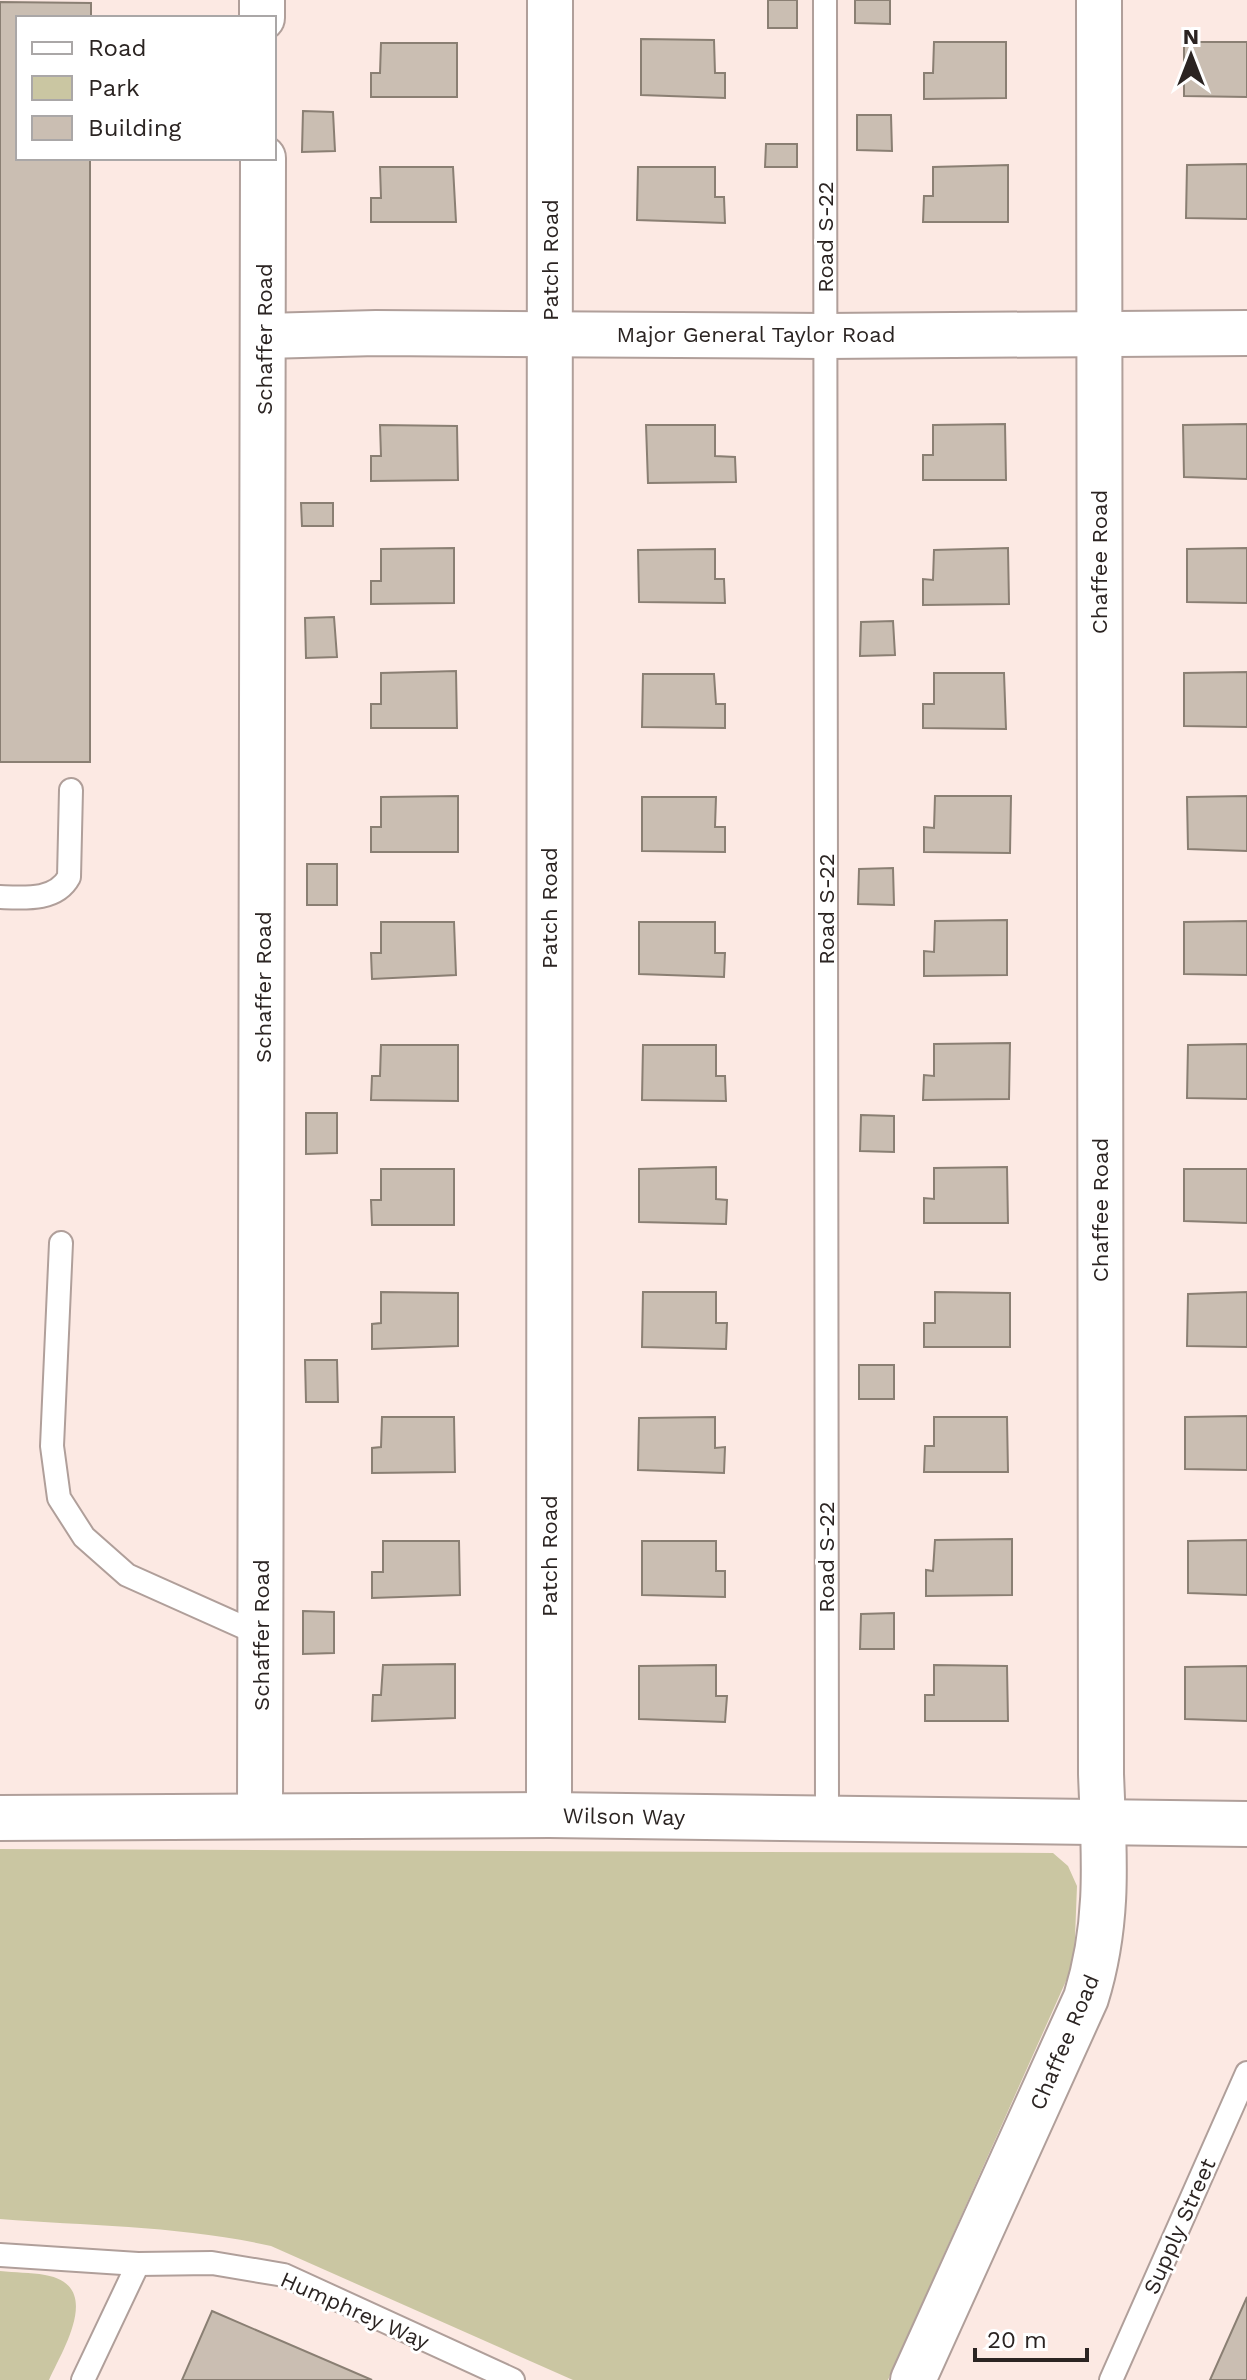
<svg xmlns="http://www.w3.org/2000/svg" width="1247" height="2380" font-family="'Work Sans',sans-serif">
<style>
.green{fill:#cac6a2}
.building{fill:#cabeb2;stroke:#8a7f73;stroke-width:2}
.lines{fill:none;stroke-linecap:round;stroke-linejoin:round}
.service-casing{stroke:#b09f9a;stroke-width:26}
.minor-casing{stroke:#b09f9a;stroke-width:48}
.tertiary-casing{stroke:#b09f9a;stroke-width:48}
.service{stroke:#fff;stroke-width:22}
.minor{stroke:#fff;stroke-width:44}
.tertiary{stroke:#fff;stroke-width:44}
.labels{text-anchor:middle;stroke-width:6;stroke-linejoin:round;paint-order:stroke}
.street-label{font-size:22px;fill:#2b2422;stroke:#fff}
</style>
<rect width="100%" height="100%" fill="#fce9e3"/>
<g class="green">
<path d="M 0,1849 L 1053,1853 L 1068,1866 L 1077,1886 L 1074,1963 L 888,2380 L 573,2380 L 271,2246 C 183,2226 90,2226 0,2219 Z"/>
<path d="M 0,2271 C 15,2273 30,2272 45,2275 C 104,2285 63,2349 49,2380 L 0,2380 Z"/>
</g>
<g class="building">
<rect x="768" y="0" width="29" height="28"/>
<polygon points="855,0 890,0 890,24 855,23"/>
<polygon points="0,2 91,3 91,18 18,18 18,158 90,158 90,762 0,762"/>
<polygon points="641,39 714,40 715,73 725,73 725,98 641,95"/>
<polygon points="934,42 1006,42 1006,98 924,99 924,73 933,73"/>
<polygon points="1184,42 1247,42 1247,97 1184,96"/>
<polygon points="381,43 457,43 457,97 371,97 371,73 380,73"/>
<polygon points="303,111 333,112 335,151 302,152"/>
<polygon points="857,115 891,115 892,151 857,150"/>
<polygon points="766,144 797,144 797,167 765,167"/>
<polygon points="1247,164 1247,219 1186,218 1187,165"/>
<polygon points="1008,165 1008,222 923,222 924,196 933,196 933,167"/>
<polygon points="380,167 453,167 456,222 371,222 371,198 381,198"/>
<polygon points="638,167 715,167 715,197 724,197 725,223 637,220"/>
<polygon points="1005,424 1006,480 923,480 923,455 933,455 933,425"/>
<polygon points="1247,424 1247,479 1184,477 1183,425"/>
<polygon points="380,425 457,426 458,480 371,481 371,456 381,456"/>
<polygon points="646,425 715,425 715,456 735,457 736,482 648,483"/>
<polygon points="301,503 333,503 333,526 302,526"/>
<polygon points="454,548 454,603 371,604 371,581 381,581 381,549"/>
<polygon points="1008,548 1009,604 923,605 923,579 933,580 934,550"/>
<polygon points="1247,548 1247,603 1187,602 1187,549"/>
<polygon points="715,549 715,579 724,579 725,603 639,602 638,550"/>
<polygon points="334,617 337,657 306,658 305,618"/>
<polygon points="893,621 895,655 860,656 861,622"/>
<polygon points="456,671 457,728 371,728 371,704 381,704 381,673"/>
<polygon points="1247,672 1247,727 1184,726 1184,673"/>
<polygon points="934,673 1004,673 1006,729 923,728 923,704 934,704"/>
<polygon points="643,674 714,674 716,704 725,704 725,728 642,727"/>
<polygon points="458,796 458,852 371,852 371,827 381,827 381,797"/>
<polygon points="935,796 1011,796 1010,853 924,852 924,827 934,828"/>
<polygon points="1247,796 1247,851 1188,849 1187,797"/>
<polygon points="642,797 716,797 715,827 725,827 725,852 642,851"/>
<rect x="307" y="864" width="30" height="41"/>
<polygon points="893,868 894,905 858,904 859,869"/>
<polygon points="1007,920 1007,975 924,976 924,951 934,952 935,921"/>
<polygon points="1247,921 1247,975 1184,974 1184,922"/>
<polygon points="381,922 454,922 456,975 372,979 371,953 381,953"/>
<polygon points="639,922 715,922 715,953 725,953 724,977 639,974"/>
<polygon points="1010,1043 1009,1099 923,1100 924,1075 934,1076 934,1044"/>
<polygon points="1247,1044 1247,1099 1187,1098 1188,1045"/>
<polygon points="381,1045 458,1045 458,1101 371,1100 372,1076 380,1076"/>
<polygon points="643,1045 716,1045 716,1076 725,1076 726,1101 642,1100"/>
<polygon points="306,1113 337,1113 337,1153 306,1154"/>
<polygon points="861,1115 894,1116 894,1152 860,1151"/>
<polygon points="716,1167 716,1199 727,1200 726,1224 639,1222 639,1169"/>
<polygon points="1007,1167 1008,1223 924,1223 924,1198 934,1199 934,1168"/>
<polygon points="381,1169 454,1169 454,1225 372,1225 371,1200 381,1200"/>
<polygon points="1184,1169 1247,1169 1247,1223 1184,1221"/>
<polygon points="381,1292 458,1293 458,1346 372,1349 372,1324 381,1323"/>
<polygon points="643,1292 716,1292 716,1323 727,1323 726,1349 642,1347"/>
<polygon points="935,1292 1010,1293 1010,1347 924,1347 924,1323 935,1323"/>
<polygon points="1247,1292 1247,1347 1187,1346 1188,1294"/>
<polygon points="305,1360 337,1360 338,1402 306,1402"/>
<rect x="859" y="1365" width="35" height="34"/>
<polygon points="1247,1416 1247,1470 1185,1469 1185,1417"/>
<polygon points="382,1417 454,1417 455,1472 372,1473 372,1448 381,1447"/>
<polygon points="715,1417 715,1448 725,1447 724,1473 638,1470 639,1418"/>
<polygon points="934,1417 1007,1417 1008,1472 924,1472 925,1446 934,1446"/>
<polygon points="1012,1539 1012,1595 926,1596 926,1570 933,1571 935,1540"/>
<polygon points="1247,1540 1247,1595 1188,1593 1188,1541"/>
<polygon points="383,1541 459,1541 460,1595 372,1598 372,1572 383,1572"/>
<polygon points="642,1541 716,1541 716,1571 725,1571 725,1597 642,1595"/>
<polygon points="303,1611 334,1612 334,1653 303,1654"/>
<polygon points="894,1613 894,1649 860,1649 861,1614"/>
<polygon points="455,1664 455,1718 372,1721 373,1695 381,1695 383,1665"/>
<polygon points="716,1665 716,1696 727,1696 725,1722 639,1719 639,1666"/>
<polygon points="934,1665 1007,1666 1008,1721 925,1721 925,1695 934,1695"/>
<polygon points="1247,1666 1247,1721 1185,1719 1185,1667"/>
<polygon points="1247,2297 1247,2380 1210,2380"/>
<polygon points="212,2311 372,2380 182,2380"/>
</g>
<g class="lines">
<defs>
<g id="service">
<polyline points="825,0 827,1818"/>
<path d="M 0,897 C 25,898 56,901 69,877 L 71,790"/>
<polyline points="61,1243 52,1446 59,1498 84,1537 127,1575 261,1635"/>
<polyline points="0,2255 138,2264 212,2263 284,2275 513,2380"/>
<polyline points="83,2380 138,2264"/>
<polyline points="1111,2380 1247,2073"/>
</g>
<g id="minor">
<polyline points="262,0 262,18"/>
<polyline points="265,336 376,333 824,336 1247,333"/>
<polyline points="549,1815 550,0"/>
<polyline points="260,1816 263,158"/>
<path d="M 913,2380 L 1086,1998 C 1110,1921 1104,1853 1101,1774 L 1099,0"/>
</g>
<polyline id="tertiary" points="0,1818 549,1815 1247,1824"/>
</defs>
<use href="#service" class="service-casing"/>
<use href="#minor" class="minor-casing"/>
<use href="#tertiary" class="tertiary-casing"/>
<use href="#service" class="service"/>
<use href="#minor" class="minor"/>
<use href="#tertiary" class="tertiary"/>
</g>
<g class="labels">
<g class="street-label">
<text transform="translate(825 237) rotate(-90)" y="8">Road S-22</text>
<text transform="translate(550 260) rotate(-90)" y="8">Patch Road</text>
<text x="756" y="342">Major General Taylor Road</text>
<text transform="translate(264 339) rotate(-90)" y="8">Schaffer Road</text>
<text transform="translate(1099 562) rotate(-90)" y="8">Chaffee Road</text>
<text transform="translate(549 908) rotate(-90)" y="8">Patch Road</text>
<text transform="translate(826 909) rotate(-90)" y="8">Road S-22</text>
<text transform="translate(263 987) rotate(-90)" y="8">Schaffer Road</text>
<text transform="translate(1100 1210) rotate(-90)" y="8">Chaffee Road</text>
<text transform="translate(549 1556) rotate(-90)" y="8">Patch Road</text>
<text transform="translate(826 1557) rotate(-90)" y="8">Road S-22</text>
<text transform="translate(261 1635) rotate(-90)" y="8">Schaffer Road</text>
<text transform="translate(624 1816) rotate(1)" y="8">Wilson Way</text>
<text transform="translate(1064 2042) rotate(-67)" y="8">Chaffee Road</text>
<text transform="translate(1179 2226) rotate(-66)" y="8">Supply Street</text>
<text transform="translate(355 2310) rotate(24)" y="8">Humphrey Way</text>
</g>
</g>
<rect x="16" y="16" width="260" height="144" fill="#ffffff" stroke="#aaa7a7" stroke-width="2"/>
<rect x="32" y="42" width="40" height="12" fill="#ffffff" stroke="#aaa7a7" stroke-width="2"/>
<text x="88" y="56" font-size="24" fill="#2b2422">Road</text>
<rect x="32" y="76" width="40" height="24" fill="#cac6a2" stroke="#aaa7a7" stroke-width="2"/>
<text x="88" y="96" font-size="24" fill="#2b2422">Park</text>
<rect x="32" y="116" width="40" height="24" fill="#cabeb2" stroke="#aaa7a7" stroke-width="2"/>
<text x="88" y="136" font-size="24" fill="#2b2422">Building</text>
<g transform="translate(1191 56)" stroke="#ffffff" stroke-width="6" paint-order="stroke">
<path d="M0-6L14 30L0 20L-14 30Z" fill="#2b2422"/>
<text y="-12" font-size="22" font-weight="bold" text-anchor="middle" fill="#2b2422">N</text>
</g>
<path d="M975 2348v12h112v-12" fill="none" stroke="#2b2422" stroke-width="4"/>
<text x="987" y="2348" font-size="24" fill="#2b2422" stroke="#ffffff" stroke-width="6" paint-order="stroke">20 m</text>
</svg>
